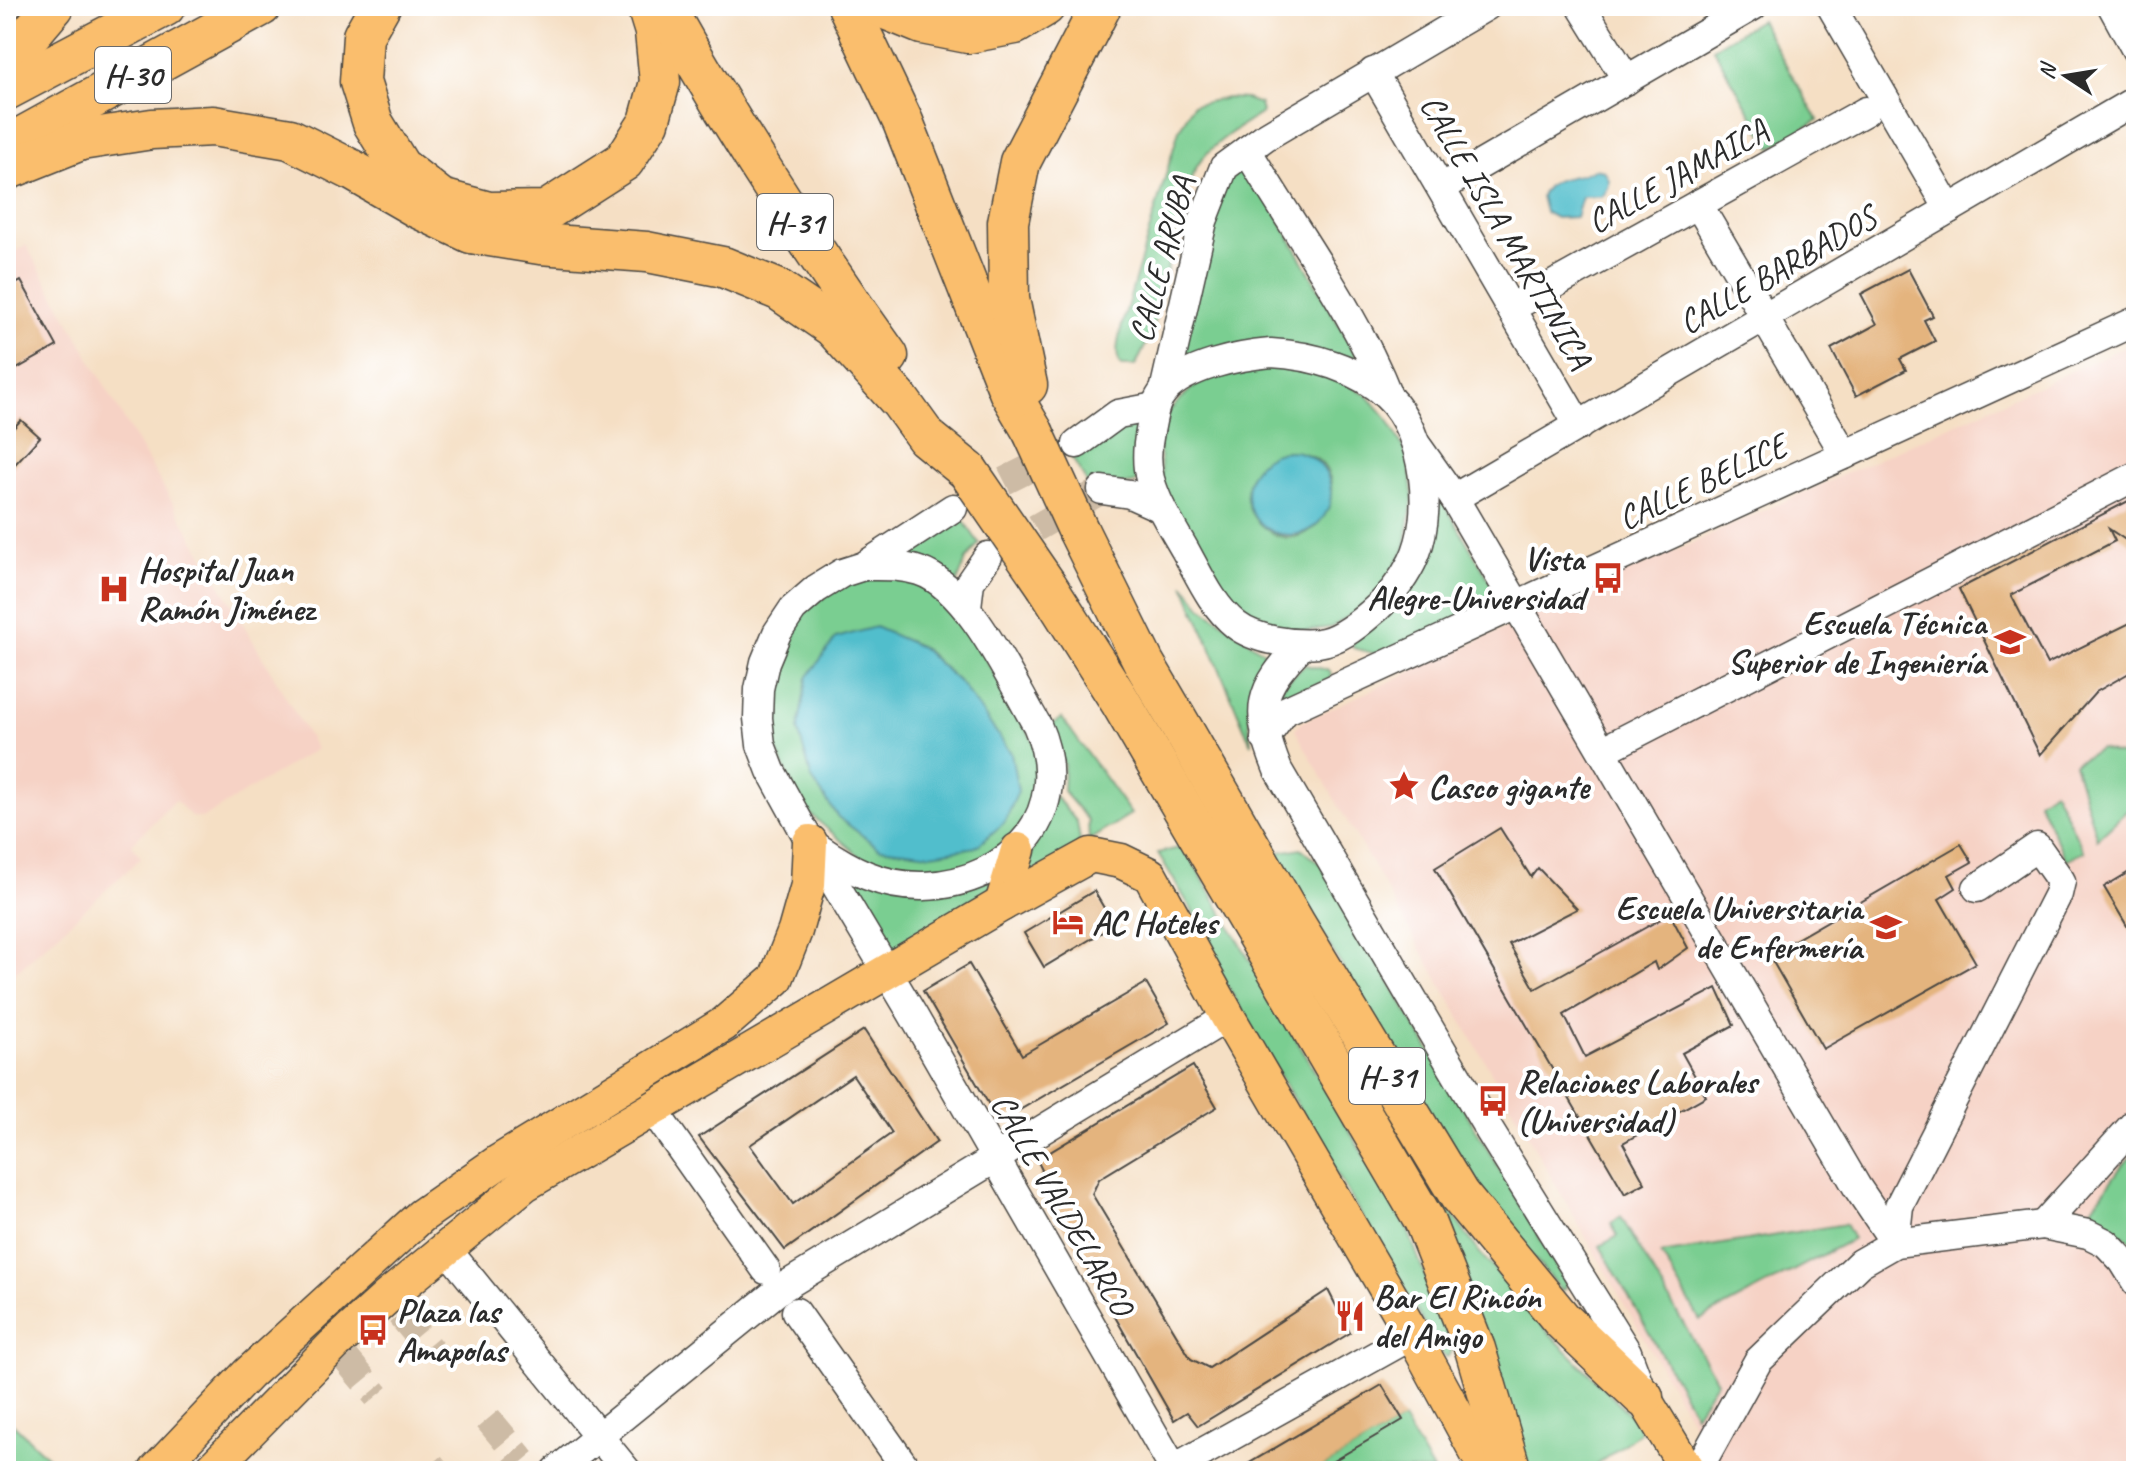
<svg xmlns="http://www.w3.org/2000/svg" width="2142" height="1477" font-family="Caveat,sans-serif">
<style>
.built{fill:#f6d2c5}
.green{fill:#7ace91;stroke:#527c5e;stroke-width:2;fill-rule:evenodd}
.water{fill:#51becc;stroke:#3e747c;stroke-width:2}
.building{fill:#e4b47e;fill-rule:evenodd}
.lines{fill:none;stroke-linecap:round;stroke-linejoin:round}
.minor-tunnel{stroke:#cdbba5;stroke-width:28;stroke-dasharray:28 14;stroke-linecap:butt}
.minor-casing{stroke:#494642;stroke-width:31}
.major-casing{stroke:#494642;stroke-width:37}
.highway-casing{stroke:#494642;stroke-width:43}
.minor{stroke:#fff;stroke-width:28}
.major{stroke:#fabe6d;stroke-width:34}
.highway{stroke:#fabe6d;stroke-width:40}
.highway-bridge-casing{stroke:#494642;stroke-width:43;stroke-linecap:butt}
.highway-bridge{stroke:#fabe6d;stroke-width:40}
.labels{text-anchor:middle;stroke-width:8;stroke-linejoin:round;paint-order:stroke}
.shield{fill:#fff;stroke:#6b6b6b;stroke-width:2}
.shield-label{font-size:32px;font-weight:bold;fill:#2b2b2b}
.street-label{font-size:34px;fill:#2b2b2b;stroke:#fff}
.poi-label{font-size:34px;font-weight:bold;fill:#2b2b2b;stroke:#fff;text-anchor:start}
</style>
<rect width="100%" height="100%" fill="#fff"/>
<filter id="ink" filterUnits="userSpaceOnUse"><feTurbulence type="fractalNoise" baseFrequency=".0125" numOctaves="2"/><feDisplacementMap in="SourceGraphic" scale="16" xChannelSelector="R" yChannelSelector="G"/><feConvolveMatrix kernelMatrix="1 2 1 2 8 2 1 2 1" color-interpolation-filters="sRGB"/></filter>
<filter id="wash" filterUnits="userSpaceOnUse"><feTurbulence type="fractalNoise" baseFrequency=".006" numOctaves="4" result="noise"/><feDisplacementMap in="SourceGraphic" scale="32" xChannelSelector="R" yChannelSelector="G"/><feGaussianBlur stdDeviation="1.8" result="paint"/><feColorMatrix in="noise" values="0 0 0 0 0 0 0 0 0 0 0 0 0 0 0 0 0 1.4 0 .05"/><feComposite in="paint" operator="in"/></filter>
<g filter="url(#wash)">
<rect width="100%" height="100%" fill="#f5dfc4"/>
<g class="built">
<polygon points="26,245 129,428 316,749 203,818 192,817 175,800 132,844 141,858 6,981 6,258"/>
<polygon points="2136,342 2136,1471 1720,1471 1295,730 1300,723 1497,632"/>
</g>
<g class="green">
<polygon points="1760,20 1818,120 1771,148 1713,48"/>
<path d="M 1227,98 L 1246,99 L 1260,104 L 1262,113 C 1241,126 1219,139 1203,158 C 1193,169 1188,188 1183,202 C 1166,257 1164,317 1135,366 L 1121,366 C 1113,352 1120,336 1123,321 L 1179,130 L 1193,105 Z"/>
<polygon points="1246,160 1362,366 1179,363 1224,180"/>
<path d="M 1283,360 L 1326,372 L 1367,395 L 1387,418 L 1408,456 L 1413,498 L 1403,559 L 1371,602 L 1332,627 L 1293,633 L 1245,620 L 1225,600 L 1176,519 L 1162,478 L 1159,447 L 1167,413 L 1192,388 L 1232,367 ZM 1284,451 C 1376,451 1315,581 1258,522 C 1233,495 1253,459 1284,451 Z"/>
<polygon points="1123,422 1137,430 1137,481 1133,484 1089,486 1071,456"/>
<polygon points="1437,492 1500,598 1380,655 1353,648 1352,641"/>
<polygon points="960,516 979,543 966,560 957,583 890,554"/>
<path d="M 901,576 L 938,592 L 963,620 L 1035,744 L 1038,791 L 1013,840 L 971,868 L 912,873 L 865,861 L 803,808 L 768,732 L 771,667 L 800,614 L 854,577 ZM 875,628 L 922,647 L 962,685 L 836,638 Z"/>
<polygon points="1184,584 1203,608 1271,657 1248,709 1251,744"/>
<polygon points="1305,665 1328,670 1331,673 1330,680 1276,700 1284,684"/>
<polygon points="1062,718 1131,814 1089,840 1088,820 1063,791 1064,765 1051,725"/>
<polygon points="2100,749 2136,759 2136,802 2097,839 2074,763"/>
<polygon points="2054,790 2084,852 2066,860 2038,801"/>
<polygon points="1055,796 1077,822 1080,841 1073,852 1027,875 1026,867"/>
<polygon points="1184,847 1409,1233 1452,1348 1451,1353 1447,1357 1442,1354 1195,930 1199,922 1158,853"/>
<polygon points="1301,848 1321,865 1566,1283 1564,1289 1561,1290 1472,1187 1275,853"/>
<polygon points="1002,875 989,897 889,957 844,876"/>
<polygon points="1404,1146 1479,1252 1546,1330 1639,1424 1640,1432 1588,1471 1520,1471 1400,1149"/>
<polygon points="2136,1152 2136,1244 2089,1213 2121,1167"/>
<polygon points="1621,1217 1717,1381 1695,1414 1600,1246 1618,1236 1611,1223"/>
<polygon points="1845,1224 1853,1239 1700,1320 1661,1254"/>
<polygon points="6,1417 62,1471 6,1471"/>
<polygon points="1403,1420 1433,1471 1316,1471"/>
</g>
<g class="water">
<path d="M 1594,169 L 1604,171 C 1612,181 1610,187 1602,197 L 1582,197 L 1576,217 L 1556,218 L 1545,212 L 1541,196 C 1553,172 1573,182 1594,169 Z"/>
<circle cx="1289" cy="493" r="42"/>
<polygon points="875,627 921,647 962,685 1011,753 1018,791 1005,822 976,847 931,854 879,848 838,817 812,779 798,730 807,678 836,638"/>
</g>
<g id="blocks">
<g class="building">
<polygon points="1908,269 1933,316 1924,320 1935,341 1900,359 1906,370 1856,396 1831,349 1877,324 1861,294"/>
<polygon points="21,281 57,346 6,375 6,289"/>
<polygon points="21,420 40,437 6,474 6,436"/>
<polygon points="2136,497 2136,547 2109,529 2115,541 2011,595 2047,664 2136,620 2136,669 2096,692 2040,755 1959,589"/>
<polygon points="1500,828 1531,877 1538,868 1577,909 1509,944 1535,989 1670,914 1688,948 1657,970 1654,962 1564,1015 1585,1057 1717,988 1734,1025 1682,1053 1706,1096 1623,1143 1645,1183 1625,1194 1435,868"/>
<polygon points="1961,844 1972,862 1949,875 1956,888 1939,899 1976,963 1823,1049 1769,955"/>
<polygon points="2136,868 2136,941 2104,887"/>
<polygon points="1094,891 1114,925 1044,967 1024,933"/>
<polygon points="969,964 1022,1055 1146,983 1169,1023 999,1122 923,991"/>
<path d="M 864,1030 L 937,1142 L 785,1250 L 699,1137 ZM 853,1075 L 892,1133 L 793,1204 L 750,1145 Z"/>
<polygon points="1193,1066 1217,1107 1099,1179 1092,1194 1191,1359 1209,1368 1328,1290 1350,1333 1198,1426 1187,1412 1174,1420 1038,1182 1042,1170 1037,1160"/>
<polygon points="1382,1385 1403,1420 1316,1471 1236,1471"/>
</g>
</g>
</g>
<g filter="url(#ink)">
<use href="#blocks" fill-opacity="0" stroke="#494642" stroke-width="2"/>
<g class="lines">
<g class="minor-tunnel">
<polyline points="967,500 1062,452"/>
<polyline points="999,549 1102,490"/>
<polyline points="400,1314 431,1351"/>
<polyline points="346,1359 377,1396"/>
<polyline points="488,1419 523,1461"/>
<polyline points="431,1465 436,1471"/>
</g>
<defs>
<g id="minor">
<polyline points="1581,6 1627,80"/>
<polyline points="1831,6 1949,209"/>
<polyline points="2112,6 2136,50"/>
<polyline points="1373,72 1579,426"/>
<path d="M 1247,150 C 1295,232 1354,309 1389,398"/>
<polyline points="1454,180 1753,6"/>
<polyline points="1698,204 1758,306"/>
<polyline points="1524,301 1866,111"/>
<polyline points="1765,319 1845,455"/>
<path d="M 1271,353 C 1311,355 1358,368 1388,397 C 1426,434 1435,516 1412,562 C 1402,582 1386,601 1370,614 C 1355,627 1337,641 1318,643 C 1293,645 1255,640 1236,625 C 1212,606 1199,575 1185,550 C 1172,527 1157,505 1150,479 C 1146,464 1147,446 1150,431 C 1153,418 1154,402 1164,391 C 1187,366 1238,356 1271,353 Z"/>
<polyline points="1164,391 1203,221 1224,167 1265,137 1487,6"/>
<polyline points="1077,444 1118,414 1155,407"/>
<polyline points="1418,447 1454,498 1857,1187 1895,1243"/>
<polyline points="1102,490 1130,494 1161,508"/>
<polyline points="1454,498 2136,100"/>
<polyline points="953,508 864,566 842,573 816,589 793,609 777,633 765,662 759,689 758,718 761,745 771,771 810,842 913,1015 1175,1471"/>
<polyline points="967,607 970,582 988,556"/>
<path d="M 1303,644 C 1257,690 1254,710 1278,770 L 1489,1130 L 1627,1352 L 1642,1392"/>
<polyline points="1265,738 1285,711 2136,321"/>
<polyline points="1604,750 2136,476"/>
<path d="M 817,847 C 850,870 882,887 924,886 C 1012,883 1075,811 1037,725 C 1011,681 969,587 919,571 C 901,565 883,566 864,566"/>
<polyline points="661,1121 766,1270"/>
<polyline points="2043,1225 2136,1122"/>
<polyline points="1895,1243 1899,1206 2058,894 2061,881 2037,847 1977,888"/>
<polyline points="445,1247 627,1471"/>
<polyline points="796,1312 908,1471"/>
<polyline points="556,1471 780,1289 1228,1017"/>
<polyline points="1169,1471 1413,1335"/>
<polyline points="1697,1471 1758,1361 1860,1263 1895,1243 2043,1225 2088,1234 2106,1243 2123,1261 2136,1282"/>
</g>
<g id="major">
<polyline points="1002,904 1018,850"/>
<polyline points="1643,1397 1688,1471"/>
<polyline points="156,1471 248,1374 421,1216 500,1161 724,1024 776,979 795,931 808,885 810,842"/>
<polyline points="210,1471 334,1345 386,1298 525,1184 1002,904 1091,855 1121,861 1150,875 1228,1017 1413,1335 1487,1471"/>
</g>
<g id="highway">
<polyline points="380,6 363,36 360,82 373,123 400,167 441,199 489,212 546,211 624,161 649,122 660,82 655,32 647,6"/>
<path d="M 664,6 C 732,127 807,243 888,356"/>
<polyline points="848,6 903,122 1009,391 1033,432"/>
<polyline points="878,6 922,24 968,33 1015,24 1045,6"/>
<polyline points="6,59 14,53 54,6"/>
<polyline points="6,90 165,6"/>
<polyline points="6,146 261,6"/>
<polyline points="6,170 81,140 152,129 213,126 290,139 352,170 418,208 471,233 540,244 647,252 723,267 779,290 833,327 900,401 926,437 968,471"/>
<polyline points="1027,385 1009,299 1008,222 1020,162 1101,6"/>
<polyline points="1079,532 1144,663 1178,721 1295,924 1459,1195 1562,1320 1643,1397"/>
<polyline points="1047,586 1120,701 1424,1220 1475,1349 1511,1471"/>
</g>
</defs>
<use href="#minor" class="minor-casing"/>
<use href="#major" class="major-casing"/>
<use href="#highway" class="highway-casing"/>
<use href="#minor" class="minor"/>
<use href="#major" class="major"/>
<use href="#highway" class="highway"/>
<defs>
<g id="highway-bridge">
<polyline points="1033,432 1079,532"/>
<polyline points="968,471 1047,586"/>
</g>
</defs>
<use href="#highway-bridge" class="highway-bridge-casing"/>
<use href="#highway-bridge" class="highway-bridge"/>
</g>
</g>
<defs>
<symbol id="bus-bare" viewBox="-9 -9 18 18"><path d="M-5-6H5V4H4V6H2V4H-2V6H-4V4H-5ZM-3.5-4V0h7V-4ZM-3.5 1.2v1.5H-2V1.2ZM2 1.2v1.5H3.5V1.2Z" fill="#c8321e" stroke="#fff" stroke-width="2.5" paint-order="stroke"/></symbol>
<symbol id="hospital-bare" viewBox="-9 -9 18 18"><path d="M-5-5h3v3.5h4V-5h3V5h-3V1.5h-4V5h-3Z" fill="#c8321e" stroke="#fff" stroke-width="2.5" paint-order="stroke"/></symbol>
<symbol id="university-bare" viewBox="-9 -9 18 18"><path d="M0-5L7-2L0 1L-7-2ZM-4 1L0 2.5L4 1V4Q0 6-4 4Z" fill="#c8321e" stroke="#fff" stroke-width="2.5" paint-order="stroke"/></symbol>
<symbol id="sight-bare" viewBox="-9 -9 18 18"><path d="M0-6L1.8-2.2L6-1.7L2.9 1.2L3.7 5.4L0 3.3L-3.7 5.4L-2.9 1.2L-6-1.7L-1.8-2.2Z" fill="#c8321e" stroke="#fff" stroke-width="2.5" paint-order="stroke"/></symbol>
<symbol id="hotel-bare" viewBox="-9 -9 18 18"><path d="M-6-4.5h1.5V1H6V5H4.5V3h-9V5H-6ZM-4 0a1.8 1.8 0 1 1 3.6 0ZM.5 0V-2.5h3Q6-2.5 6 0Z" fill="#c8321e" stroke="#fff" stroke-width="2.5" paint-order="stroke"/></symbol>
<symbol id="restaurant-bare" viewBox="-9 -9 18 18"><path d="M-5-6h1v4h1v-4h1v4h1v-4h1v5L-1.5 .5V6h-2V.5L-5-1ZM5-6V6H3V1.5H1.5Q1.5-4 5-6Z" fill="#c8321e" stroke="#fff" stroke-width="2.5" paint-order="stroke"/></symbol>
</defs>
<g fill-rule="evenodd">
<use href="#bus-bare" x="1586" y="556" width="44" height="44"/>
<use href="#hospital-bare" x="92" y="567" width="44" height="44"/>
<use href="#university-bare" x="1988" y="620" width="44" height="44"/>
<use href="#sight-bare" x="1382" y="764" width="44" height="44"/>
<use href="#hotel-bare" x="1046" y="900" width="44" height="44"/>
<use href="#university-bare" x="1864" y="905" width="44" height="44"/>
<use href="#bus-bare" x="1471" y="1079" width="44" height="44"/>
<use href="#restaurant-bare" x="1328" y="1294" width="44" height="44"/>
<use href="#bus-bare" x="351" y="1308" width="44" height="44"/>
</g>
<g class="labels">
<g class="shield">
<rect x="95" y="47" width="76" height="56" rx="6"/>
<rect x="757" y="194" width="76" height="56" rx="6"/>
<rect x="1349" y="1048" width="76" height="56" rx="6"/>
</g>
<g class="shield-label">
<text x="133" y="86">H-30</text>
<text x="795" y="233">H-31</text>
<text x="1387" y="1087">H-31</text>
</g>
<g class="street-label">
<text transform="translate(1677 175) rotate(-29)" y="12">CALLE JAMAICA</text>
<text transform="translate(1507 231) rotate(60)" y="12">CALLE ISLA MARTINICA</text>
<text transform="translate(1161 259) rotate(-75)" y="12">CALLE ARUBA</text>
<text transform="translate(1777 269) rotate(-30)" y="12">CALLE BARBADOS</text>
<text transform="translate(1702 481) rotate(-25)" y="12">CALLE BELICE</text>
<text transform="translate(1063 1204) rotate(60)" y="12">CALLE VALDELARCO</text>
</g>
<g class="poi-label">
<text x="1584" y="570" text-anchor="end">Vista<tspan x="1584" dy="39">Alegre-Universidad</tspan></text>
<text x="138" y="581">Hospital Juan<tspan x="138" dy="39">Ramón Jiménez</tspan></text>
<text x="1986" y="634" text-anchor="end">Escuela Técnica<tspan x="1986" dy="39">Superior de Ingeniería</tspan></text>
<text x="1428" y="798">Casco gigante</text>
<text x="1862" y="919" text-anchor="end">Escuela Universitaria<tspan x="1862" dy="39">de Enfermería</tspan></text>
<text x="1092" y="934">AC Hoteles</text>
<text x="1517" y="1093">Relaciones Laborales<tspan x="1517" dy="39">(Universidad)</tspan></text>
<text x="1374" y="1308">Bar El Rincón<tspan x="1374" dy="39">del Amigo</tspan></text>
<text x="397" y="1322">Plaza las<tspan x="397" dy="39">Amapolas</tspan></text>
</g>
</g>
<rect width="2142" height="1477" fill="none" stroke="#fff" stroke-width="32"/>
<g transform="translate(2066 76) rotate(282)" stroke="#ffffff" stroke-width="6" paint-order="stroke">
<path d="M0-6L14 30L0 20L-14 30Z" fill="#2b2b2b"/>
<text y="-12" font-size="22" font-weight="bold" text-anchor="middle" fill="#2b2b2b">N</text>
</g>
</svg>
